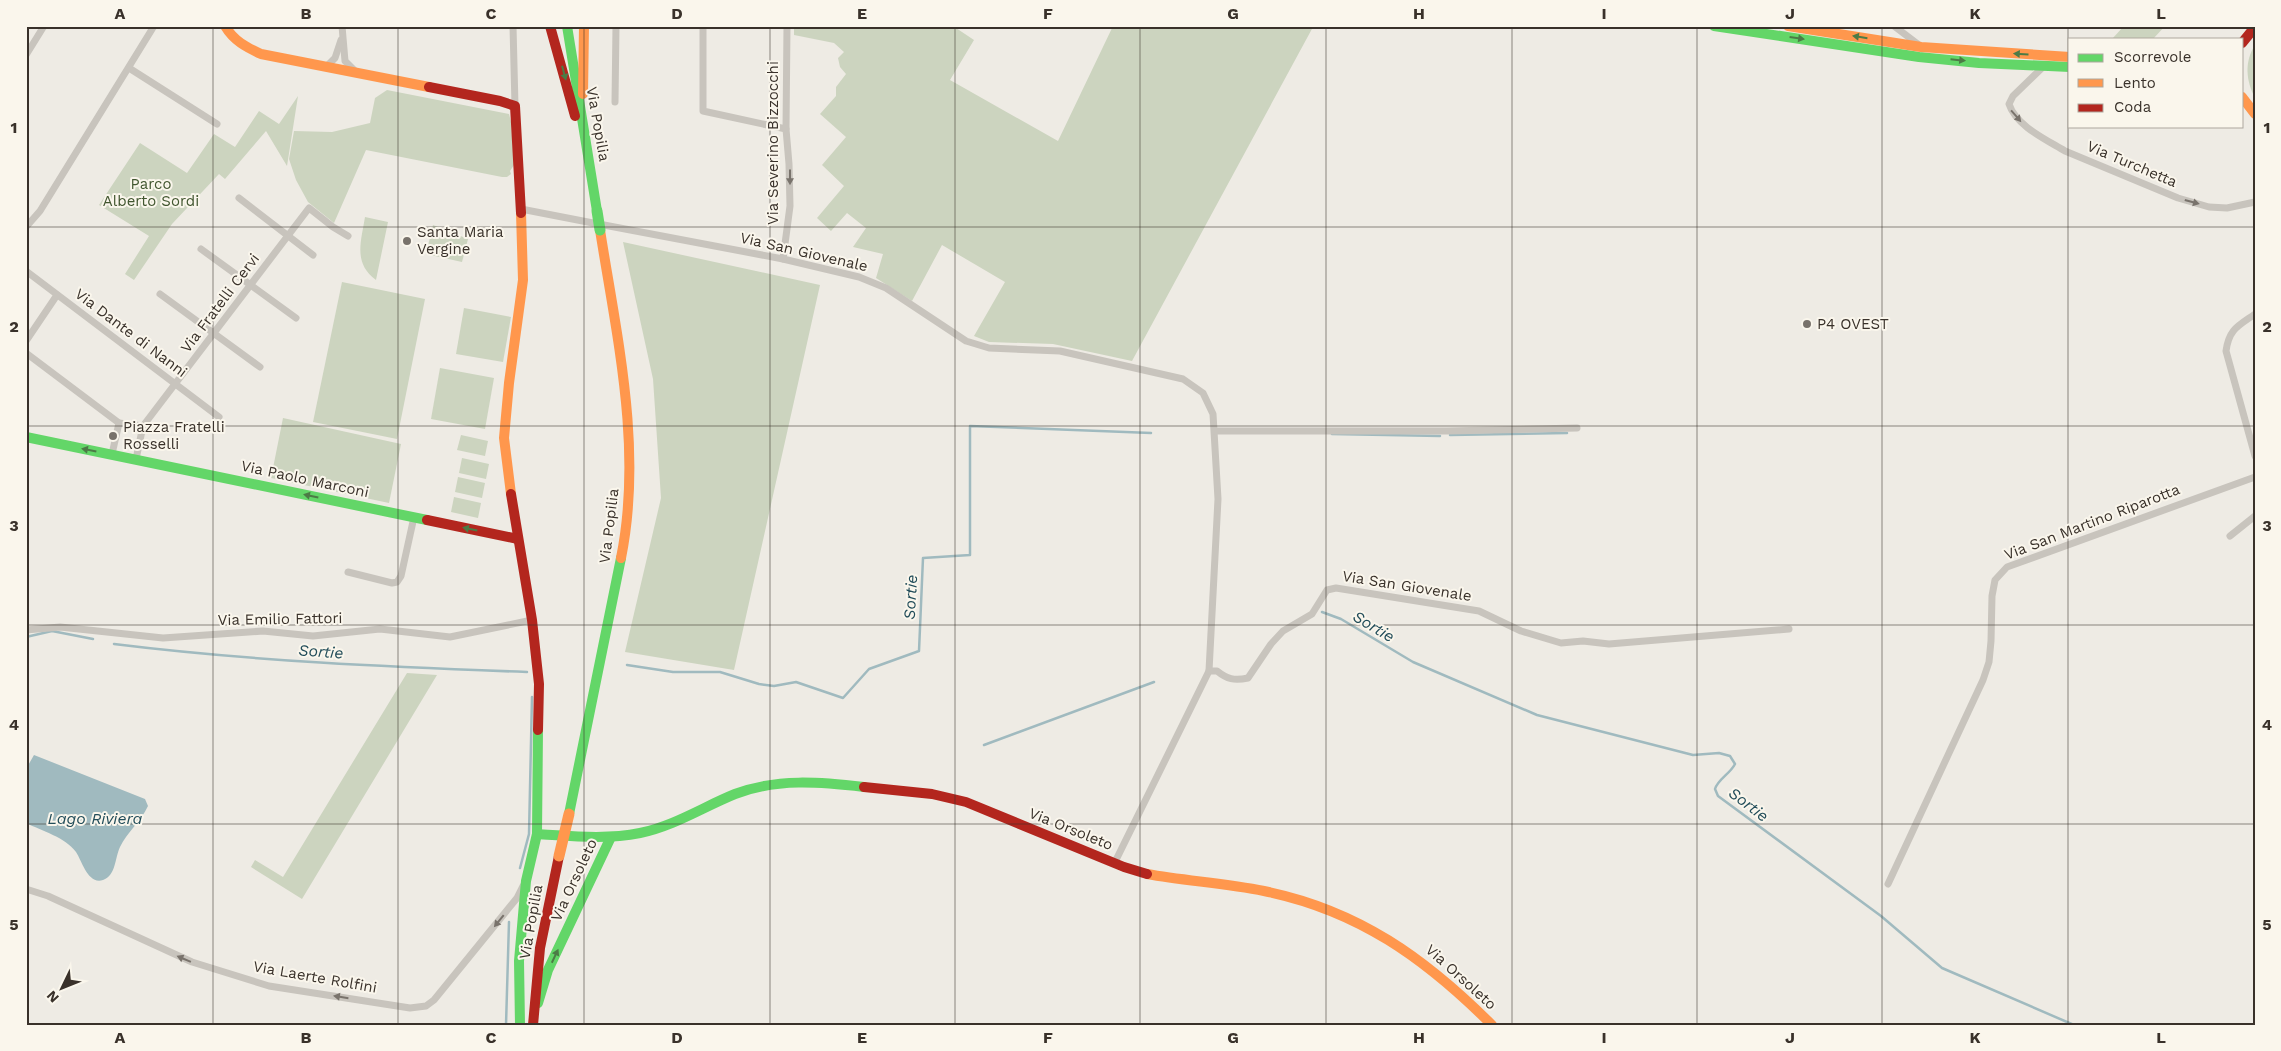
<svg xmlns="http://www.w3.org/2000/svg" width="2281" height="1051" font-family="'Work Sans',sans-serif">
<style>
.green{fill:#ccd4bf}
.water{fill:#a0babf}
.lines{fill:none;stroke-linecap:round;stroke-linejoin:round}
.stream{stroke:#a0babf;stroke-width:2.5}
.street{stroke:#c8c4bd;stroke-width:7}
.fast{stroke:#63d668;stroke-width:10}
.slow{stroke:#ff974d;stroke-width:10}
.jam{stroke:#b3261e;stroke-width:10}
.fast-bridge{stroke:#63d668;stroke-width:11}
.slow-bridge{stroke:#ff974d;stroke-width:11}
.oneway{fill:#4c7b46}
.oneway2{fill:#79736c}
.grid{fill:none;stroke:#39312a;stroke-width:1;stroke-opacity:0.55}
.poi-dot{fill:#78726b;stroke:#faf6ec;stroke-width:2}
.labels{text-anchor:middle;stroke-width:4;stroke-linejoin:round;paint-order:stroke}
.street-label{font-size:15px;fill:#39312a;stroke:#faf6ec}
.park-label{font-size:15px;fill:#41562f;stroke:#faf6ec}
.poi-label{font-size:15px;fill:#39312a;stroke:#faf6ec;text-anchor:start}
.water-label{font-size:16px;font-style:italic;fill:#214c59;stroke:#faf6ec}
.neatline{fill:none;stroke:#39312a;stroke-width:2}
.grid-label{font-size:16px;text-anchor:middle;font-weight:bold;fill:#39312a}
</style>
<rect width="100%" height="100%" fill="#eeebe4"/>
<g class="green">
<polygon points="794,26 953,26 974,40 950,80 1058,141 1113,26 1313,27 1132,361 1053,344 989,342 974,336 1005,282 942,245 912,301 876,278 883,254 853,247 866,228 847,213 831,231 817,218 844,186 822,165 846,137 820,114 836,96 836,87 846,74 840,67 838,58 844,52 834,43 794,35"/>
<polygon points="2124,26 2165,26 2153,39 2112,39"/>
<path d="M 2255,45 L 2255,98 C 2246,81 2244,62 2255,45 Z"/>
<polygon points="387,90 509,114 511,122 514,165 510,171 511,174 507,177 502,177 366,150 334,223 308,202 296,180 289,159 294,131 332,132 370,123 375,98"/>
<polygon points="298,96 287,166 266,131 225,179 219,174 172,224 134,280 125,274 149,236 99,205 140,143 187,173 214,134 235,147 259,111 279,124"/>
<path d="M 365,217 L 388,222 L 376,280 C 353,263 361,242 365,217 Z"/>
<polygon points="433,225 468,239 462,262 426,254"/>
<polygon points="623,242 820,285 734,670 625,652 661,498 653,379"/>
<polygon points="342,282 425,299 397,439 313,422"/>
<polygon points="464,308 511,317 503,362 456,354"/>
<polygon points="440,368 494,378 485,429 431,419"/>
<polygon points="283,418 401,444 389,503 271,478"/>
<polygon points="461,435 488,441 485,456 457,450"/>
<polygon points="462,458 489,464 486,479 459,473"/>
<polygon points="458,477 485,483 482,498 455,492"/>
<polygon points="454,497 481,503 478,518 451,512"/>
<polygon points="407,673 437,675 302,899 251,867 255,860 283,877"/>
</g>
<path class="water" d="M 34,755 L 145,799 L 148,806 C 140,823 127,832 120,847 C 115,857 116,876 103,880 C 88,885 82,861 76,852 C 65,837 42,831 26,823 L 26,769 Z"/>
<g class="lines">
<g class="stream">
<polyline points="1332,434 1440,436"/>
<polyline points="1450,435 1567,433"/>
<path d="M 1322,612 L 1341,619 L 1413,662 L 1537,715 L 1693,755 L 1719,753 L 1730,756 L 1735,764 C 1730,774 1718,779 1715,789 L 1718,796 L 1881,916 L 1942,968 L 2074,1025"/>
<polyline points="26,637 52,631 93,639"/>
<path d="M 114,644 C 251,661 389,667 527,672"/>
<polyline points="627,665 673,672 720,672 759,684 774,686 796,682 843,698 869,669 919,651 923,558 970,555 970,426 1151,433"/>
<polyline points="984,745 1154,682"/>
<polyline points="520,868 529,834 532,697"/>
<polyline points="506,1025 509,922"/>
</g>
<g class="street">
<polyline points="342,26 345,61 355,71"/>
<polyline points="513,26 515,106"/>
<polyline points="703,26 703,111 786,129"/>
<polyline points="1894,26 1919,45"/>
<polyline points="26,55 44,26"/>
<polyline points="327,66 335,58 341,40"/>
<path d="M 2044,66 L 2013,96 L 2009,104 C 2016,126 2047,140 2065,151 L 2178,198 L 2209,207 L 2227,208 L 2255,202"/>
<polyline points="129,68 217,124"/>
<polyline points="615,102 616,26"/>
<polyline points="239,198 313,255"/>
<polyline points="521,209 593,223"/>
<polyline points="604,225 783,259 859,277 886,288 966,341 989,348 1060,351 1183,379 1203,393 1213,414 1218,499 1209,671 1115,862"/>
<polyline points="26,227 40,211 154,26"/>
<polyline points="201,249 296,318"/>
<polyline points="783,259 790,206 789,164 786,129 787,26"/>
<polyline points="26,271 219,417"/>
<polyline points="160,294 260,367"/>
<path d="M 2255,314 C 2238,326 2229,329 2226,351 L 2255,456"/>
<polyline points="26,341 57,295"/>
<polyline points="26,353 119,423 143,426"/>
<polyline points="1215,431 1447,431 1577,428"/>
<polyline points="112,454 119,423"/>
<polyline points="136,459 143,426 309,208 333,227 348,236"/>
<polyline points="2230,536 2255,516"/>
<polyline points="348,572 392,583 397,582 401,576 414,517"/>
<polyline points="26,630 60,627 163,638 263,631 313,636 380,629 450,637 532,620"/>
<path d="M 1209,671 L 1217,671 C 1227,679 1234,681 1248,678 L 1271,644 L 1283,631 L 1312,614 L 1327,590 L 1336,588 L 1479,611 L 1521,631 L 1561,643 L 1583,641 L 1609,644 L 1789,629"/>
<polyline points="1888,884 1983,680 1989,662 1991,641 1992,596 1995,580 2007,567 2255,477"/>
<polyline points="26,889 48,896 192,962 269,986 410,1008 426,1006 434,1000 517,898 523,886"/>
</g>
<g class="fast">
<polyline points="567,26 597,211"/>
<polyline points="1714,26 1919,57 1979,63 2070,67"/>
<polyline points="26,437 427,520"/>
<polyline points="569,814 621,558"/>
<path d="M 537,834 C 571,836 606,840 640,833 C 674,826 703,807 735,794 C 777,778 820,782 864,787"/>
<polyline points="538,1003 548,970 610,839"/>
<polyline points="520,1025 519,961 526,881 537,834 538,730"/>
</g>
<g class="slow">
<path d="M 225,26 C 234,41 246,47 261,54 L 429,87"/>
<polyline points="1788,26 1921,47 2070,57"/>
<polyline points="583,94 584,26"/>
<polyline points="2242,97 2255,114"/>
<path d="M 600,230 C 617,338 643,449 621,558"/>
<polyline points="511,494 504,438 509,383 523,280 521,213"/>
<path d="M 1147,874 C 1186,881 1225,883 1264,891 C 1358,910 1425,958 1492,1025"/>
</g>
<g class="jam">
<polyline points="550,26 575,116"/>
<polyline points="2242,43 2255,27"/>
<polyline points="429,87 500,101 515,106 521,213"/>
<polyline points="511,494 532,620 539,684 538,730"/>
<polyline points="427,520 518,539"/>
<polyline points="864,787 932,794 966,802 1124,867 1147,874"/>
<polyline points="533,1025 540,948 559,856"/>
</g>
<polyline class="fast-bridge" points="597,211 600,230"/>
<polyline class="slow-bridge" points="559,856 569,814"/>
</g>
<defs><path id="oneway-solid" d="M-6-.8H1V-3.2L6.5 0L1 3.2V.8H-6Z" transform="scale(1.25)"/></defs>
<g class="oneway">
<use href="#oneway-solid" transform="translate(1860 37) rotate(-171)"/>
<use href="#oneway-solid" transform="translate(1797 38) rotate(8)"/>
<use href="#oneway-solid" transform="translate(2021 54) rotate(-177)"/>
<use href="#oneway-solid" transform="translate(1958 60) rotate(6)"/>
<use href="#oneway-solid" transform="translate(564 73) rotate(75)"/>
<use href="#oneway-solid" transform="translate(89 450) rotate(-169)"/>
<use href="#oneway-solid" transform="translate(311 496) rotate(-168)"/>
<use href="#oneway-solid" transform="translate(470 529) rotate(-168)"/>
<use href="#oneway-solid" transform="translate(555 956) rotate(-65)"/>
</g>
<g class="oneway2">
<use href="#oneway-solid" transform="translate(2016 116) rotate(49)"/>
<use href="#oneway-solid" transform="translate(790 177) rotate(90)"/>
<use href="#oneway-solid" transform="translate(2192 202) rotate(15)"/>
<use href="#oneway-solid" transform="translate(499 921) rotate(129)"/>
<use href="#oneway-solid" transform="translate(184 959) rotate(-157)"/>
<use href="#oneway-solid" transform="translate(341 997) rotate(-171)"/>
</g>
<path class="grid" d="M 213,26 L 213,1025M 398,26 L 398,1025M 584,26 L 584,1025M 770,26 L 770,1025M 955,26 L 955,1025M 1140,26 L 1140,1025M 1326,26 L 1326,1025M 1512,26 L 1512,1025M 1697,26 L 1697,1025M 1882,26 L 1882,1025M 2068,26 L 2068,1025M 26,227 L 2255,227M 26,426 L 2255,426M 26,625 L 2255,625M 26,824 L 2255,824"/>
<g class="poi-dot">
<circle cx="407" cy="241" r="5"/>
<circle cx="1807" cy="324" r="5"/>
<circle cx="113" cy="436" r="5"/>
</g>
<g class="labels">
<g class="street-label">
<text transform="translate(598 124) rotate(80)" y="5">Via Popilia</text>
<text transform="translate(773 143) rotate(-90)" y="5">Via Severino Bizzocchi</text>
<text transform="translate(2132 164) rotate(23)" y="5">Via Turchetta</text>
<text transform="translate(804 252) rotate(13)" y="5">Via San Giovenale</text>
<text transform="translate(220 303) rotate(-53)" y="5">Via Fratelli Cervi</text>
<text transform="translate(131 333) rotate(37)" y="5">Via Dante di Nanni</text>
<text transform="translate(305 479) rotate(12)" y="5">Via Paolo Marconi</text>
<text transform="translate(2092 522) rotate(-21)" y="5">Via San Martino Riparotta</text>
<text transform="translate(609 526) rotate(-83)" y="5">Via Popilia</text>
<text transform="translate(1407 586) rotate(9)" y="5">Via San Giovenale</text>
<text transform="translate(280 619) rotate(-1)" y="5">Via Emilio Fattori</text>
<text transform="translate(1071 829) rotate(22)" y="5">Via Orsoleto</text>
<text transform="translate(574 880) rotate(-65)" y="5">Via Orsoleto</text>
<text transform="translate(531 922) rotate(-80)" y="5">Via Popilia</text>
<text transform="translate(315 977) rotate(10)" y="5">Via Laerte Rolfini</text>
<text transform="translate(1461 977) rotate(42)" y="5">Via Orsoleto</text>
</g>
<g class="park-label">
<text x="151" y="189">Parco<tspan x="151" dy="17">Alberto Sordi</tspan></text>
</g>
<g class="poi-label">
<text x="417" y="237">Santa Maria<tspan x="417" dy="17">Vergine</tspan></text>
<text x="1817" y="329">P4 OVEST</text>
<text x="123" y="432">Piazza Fratelli<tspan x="123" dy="17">Rosselli</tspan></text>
</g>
<g class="water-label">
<text transform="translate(910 597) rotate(-87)" y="6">Sortie</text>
<text transform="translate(1374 626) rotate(31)" y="6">Sortie</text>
<text transform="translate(321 651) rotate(4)" y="6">Sortie</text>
<text transform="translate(1749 804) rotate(37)" y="6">Sortie</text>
<text x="95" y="824">Lago Riviera</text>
</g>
</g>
<rect width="2281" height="1051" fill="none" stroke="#faf6ec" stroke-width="55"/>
<rect x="2068" y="38" width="175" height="90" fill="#faf6ec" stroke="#ada79e"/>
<rect x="2078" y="54" width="25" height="8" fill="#63d668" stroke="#ada79e"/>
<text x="2114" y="62" font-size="15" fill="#39312a">Scorrevole</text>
<rect x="2078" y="79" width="25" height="8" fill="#ff974d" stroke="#ada79e"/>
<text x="2114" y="88" font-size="15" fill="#39312a">Lento</text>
<rect x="2078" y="104" width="25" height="8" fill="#b3261e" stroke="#ada79e"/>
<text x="2114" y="112" font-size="15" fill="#39312a">Coda</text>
<g transform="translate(62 988) rotate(227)" stroke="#faf6ec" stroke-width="4" paint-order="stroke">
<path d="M0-4L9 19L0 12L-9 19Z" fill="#39312a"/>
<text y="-8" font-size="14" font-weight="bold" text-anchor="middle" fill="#39312a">N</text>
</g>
<rect x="28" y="28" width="2226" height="996" class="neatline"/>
<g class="grid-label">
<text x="120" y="19">A</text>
<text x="306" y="19">B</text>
<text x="491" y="19">C</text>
<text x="677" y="19">D</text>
<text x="862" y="19">E</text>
<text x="1048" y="19">F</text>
<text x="1233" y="19">G</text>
<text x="1419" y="19">H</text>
<text x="1604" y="19">I</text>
<text x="1790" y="19">J</text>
<text x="1975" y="19">K</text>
<text x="2161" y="19">L</text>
<text x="14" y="133">1</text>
<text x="2267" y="133">1</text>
<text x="14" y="332">2</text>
<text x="2267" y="332">2</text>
<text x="14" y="531">3</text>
<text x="2267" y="531">3</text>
<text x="14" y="730">4</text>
<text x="2267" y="730">4</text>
<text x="14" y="930">5</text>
<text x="2267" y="930">5</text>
<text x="120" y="1043">A</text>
<text x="306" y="1043">B</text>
<text x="491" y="1043">C</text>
<text x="677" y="1043">D</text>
<text x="862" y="1043">E</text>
<text x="1048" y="1043">F</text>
<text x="1233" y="1043">G</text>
<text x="1419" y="1043">H</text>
<text x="1604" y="1043">I</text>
<text x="1790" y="1043">J</text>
<text x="1975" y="1043">K</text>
<text x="2161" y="1043">L</text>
</g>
</svg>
